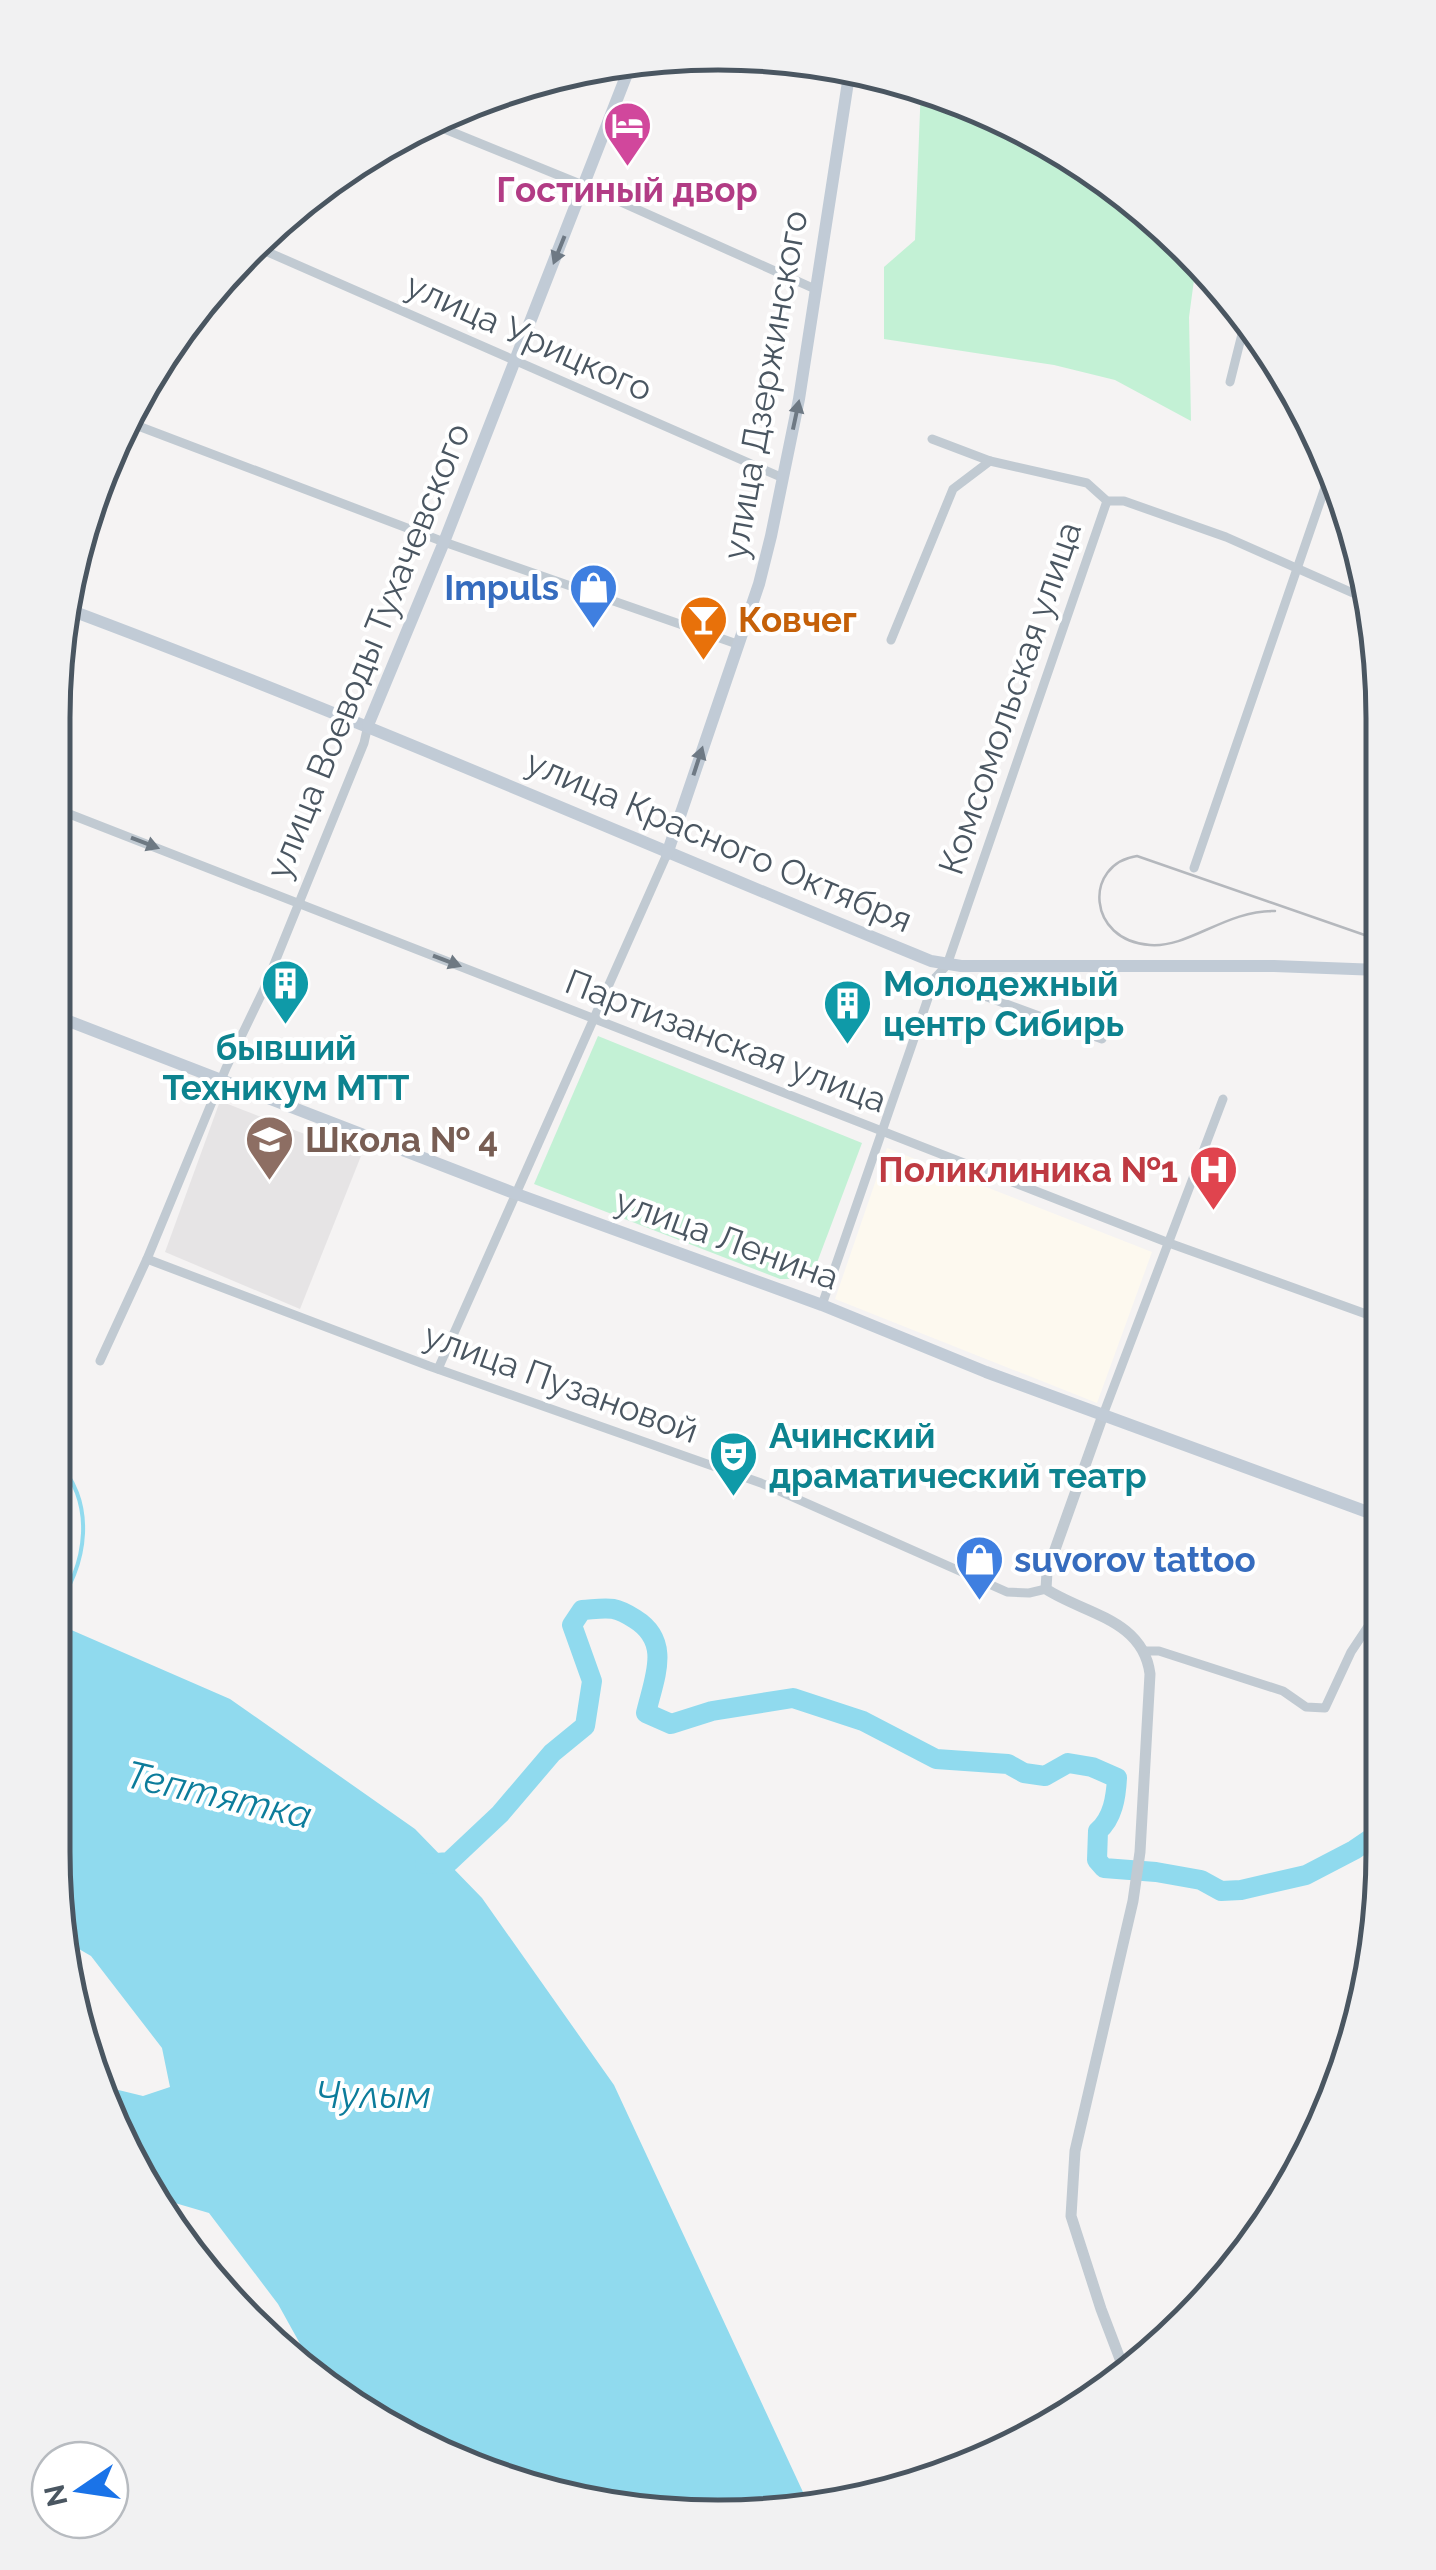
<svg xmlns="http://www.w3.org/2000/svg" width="1436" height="2570" font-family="Raleway,sans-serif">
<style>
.commercial{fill:#fdf9ef}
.education{fill:#e6e4e5}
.green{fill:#c3f1d5}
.water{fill:#90daee}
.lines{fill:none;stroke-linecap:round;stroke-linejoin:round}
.stream{stroke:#90daee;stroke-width:4}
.river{stroke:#90daee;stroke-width:20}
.minor{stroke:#c1cad2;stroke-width:9}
.tertiary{stroke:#c1cad2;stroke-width:11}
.secondary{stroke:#c1cbd6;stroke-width:12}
.tram{stroke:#b5b8bd;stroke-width:2.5}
.oneway{fill:#6e7984}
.oneway2{fill:#6e7983}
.labels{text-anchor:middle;stroke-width:8;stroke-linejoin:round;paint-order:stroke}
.hotel-label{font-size:35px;font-weight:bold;fill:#b23c85;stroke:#fff}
.street-label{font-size:35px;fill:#4a5661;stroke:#fff}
.shop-label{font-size:35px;font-weight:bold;fill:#366cbe;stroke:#fff;text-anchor:end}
.food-label{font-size:35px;font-weight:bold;fill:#c56008;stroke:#fff;text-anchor:start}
.culture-label{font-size:35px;font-weight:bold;fill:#0d838f;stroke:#fff;text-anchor:start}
.education-label{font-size:35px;font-weight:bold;fill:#785e54;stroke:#fff;text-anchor:start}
.health-label{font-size:35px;font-weight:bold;fill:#be3a42;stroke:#fff;text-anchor:end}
.water-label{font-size:38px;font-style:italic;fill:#0c7c9b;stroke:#fff}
.rim{fill:none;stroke:#4a5661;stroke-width:5}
</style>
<rect width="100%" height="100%" fill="#f5f3f3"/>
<g class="commercial">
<polygon points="1366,1127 1380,1128 1380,1199 1363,1199"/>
<polygon points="887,1148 1152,1252 1097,1403 835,1299"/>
</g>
<polygon class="education" points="220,1101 361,1156 300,1309 165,1252"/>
<g class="green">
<polygon points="921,85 1051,142 1188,247 1197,258 1189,317 1191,421 1115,380 1054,365 884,339 884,267 915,240"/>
<polygon points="598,1036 862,1143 815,1268 796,1279 780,1279 534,1184"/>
</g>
<polygon class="water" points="53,1622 230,1699 415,1829 482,1898 614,2085 809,2505 761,2516 545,2495 348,2405 319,2378 278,2304 209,2213 158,2198 98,2085 143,2096 170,2087 162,2048 91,1956 67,1942 53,1852"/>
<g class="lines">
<path class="stream" d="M 53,1611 C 88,1568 98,1498 53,1458"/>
<path class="river" d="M 425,1864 L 449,1862 L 500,1814 L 552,1753 L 585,1726 L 592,1681 L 572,1625 L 582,1610 C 608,1608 613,1605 635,1619 C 672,1642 654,1678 646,1713 L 671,1724 L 712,1711 L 793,1698 L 863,1721 L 936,1759 L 1008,1764 L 1024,1773 L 1045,1776 L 1068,1763 L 1092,1767 L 1117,1778 C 1116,1797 1113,1818 1098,1831 L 1097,1860 L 1104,1868 L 1156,1872 L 1201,1880 L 1221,1891 L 1241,1890 L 1306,1875 L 1354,1850 L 1382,1831"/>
<g class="minor">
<polyline points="425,121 585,186 815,289"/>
<polyline points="254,246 783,478"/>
<polyline points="1230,382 1246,318"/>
<polyline points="125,421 444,542 737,644"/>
<polyline points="932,439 990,461 1087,483 1107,501 1124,501 1226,537 1371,601"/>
<polyline points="891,640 953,489 990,461"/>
<polyline points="54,808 1169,1243 1380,1319"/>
<polyline points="1194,868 1331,470"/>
<polyline points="935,978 1102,1039"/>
<polyline points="147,1259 429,1366 761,1483 1007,1592 1029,1593 1046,1589"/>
<polyline points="822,1305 935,978 947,965 1107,501"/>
<polyline points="100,1361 147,1259 226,1068 264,989 364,743 368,725"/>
<polyline points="438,1369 667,854"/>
<polyline points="1103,1415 1223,1099"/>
<polyline points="1144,1651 1159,1651 1283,1691 1306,1707 1325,1708 1351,1652 1381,1607"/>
</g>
<path class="tertiary" d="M 1103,1415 L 1047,1572 L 1046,1589 C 1084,1614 1143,1619 1150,1674 L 1140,1852 L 1133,1901 L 1075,2151 L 1071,2216 L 1101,2309 L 1125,2372"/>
<g class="secondary">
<path d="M 67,609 C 359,718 643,844 931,961 L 961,966 L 1274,966 L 1379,970"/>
<polyline points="368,725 444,542 632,61"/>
<polyline points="667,854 759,584 771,536 799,399 850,69"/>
<polyline points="53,1015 514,1193 822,1305 986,1372 1381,1517"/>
</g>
<path class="tram" d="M 1275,911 C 1226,910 1189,948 1150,945 C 1087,941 1083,864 1137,856 L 1379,940"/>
</g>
<defs><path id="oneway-solid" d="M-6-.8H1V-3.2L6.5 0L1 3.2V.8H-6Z" transform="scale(2.5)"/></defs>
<g class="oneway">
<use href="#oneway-solid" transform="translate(559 250) rotate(112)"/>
<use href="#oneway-solid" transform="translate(796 415) rotate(-78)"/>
<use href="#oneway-solid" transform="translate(698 761) rotate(-72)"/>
</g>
<g class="oneway2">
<use href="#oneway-solid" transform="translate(145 843) rotate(21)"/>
<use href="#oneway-solid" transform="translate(447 961) rotate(21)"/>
</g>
<defs>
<symbol id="hotel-pin" viewBox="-11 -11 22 30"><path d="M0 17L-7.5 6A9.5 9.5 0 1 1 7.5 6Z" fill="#d1479c" stroke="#fff"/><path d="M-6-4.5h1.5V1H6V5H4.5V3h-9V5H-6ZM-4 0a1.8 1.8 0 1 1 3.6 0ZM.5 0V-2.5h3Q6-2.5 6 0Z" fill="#fff"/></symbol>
<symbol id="shop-pin" viewBox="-11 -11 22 30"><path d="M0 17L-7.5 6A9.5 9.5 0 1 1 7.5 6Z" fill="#3f7fe0" stroke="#fff"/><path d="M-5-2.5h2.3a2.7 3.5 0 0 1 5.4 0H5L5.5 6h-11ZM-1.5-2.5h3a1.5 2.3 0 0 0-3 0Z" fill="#fff"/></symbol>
<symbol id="bar-pin" viewBox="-11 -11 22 30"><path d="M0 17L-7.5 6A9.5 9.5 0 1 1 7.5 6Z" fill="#e8710a" stroke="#fff"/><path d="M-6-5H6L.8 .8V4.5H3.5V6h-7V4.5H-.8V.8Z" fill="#fff"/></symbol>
<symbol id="building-pin" viewBox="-11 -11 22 30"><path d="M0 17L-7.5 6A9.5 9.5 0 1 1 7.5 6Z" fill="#0f9aa8" stroke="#fff"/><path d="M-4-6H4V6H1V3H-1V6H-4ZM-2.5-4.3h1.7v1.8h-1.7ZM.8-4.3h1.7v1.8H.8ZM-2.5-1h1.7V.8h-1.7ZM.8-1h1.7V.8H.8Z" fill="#fff"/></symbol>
<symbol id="school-pin" viewBox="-11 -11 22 30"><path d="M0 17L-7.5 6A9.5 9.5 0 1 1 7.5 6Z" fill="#8d6e63" stroke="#fff"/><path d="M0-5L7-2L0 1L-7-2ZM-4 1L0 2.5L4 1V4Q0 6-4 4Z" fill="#fff"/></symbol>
<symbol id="hospital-pin" viewBox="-11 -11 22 30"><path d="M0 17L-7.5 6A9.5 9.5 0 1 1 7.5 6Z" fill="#e0444e" stroke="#fff"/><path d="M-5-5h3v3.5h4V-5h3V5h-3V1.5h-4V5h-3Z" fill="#fff"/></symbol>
<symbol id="theatre-pin" viewBox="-11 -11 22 30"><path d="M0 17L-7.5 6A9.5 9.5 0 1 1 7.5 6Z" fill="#0f9aa8" stroke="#fff"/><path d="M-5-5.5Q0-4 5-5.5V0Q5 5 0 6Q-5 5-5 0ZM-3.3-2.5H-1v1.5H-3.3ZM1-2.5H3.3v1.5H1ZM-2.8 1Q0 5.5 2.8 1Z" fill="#fff"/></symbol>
</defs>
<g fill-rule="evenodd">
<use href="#hotel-pin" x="600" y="98" width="55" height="75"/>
<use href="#shop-pin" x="566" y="560" width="55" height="75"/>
<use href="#bar-pin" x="676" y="592" width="55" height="75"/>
<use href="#building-pin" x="258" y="956" width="55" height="75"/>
<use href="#building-pin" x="820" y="976" width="55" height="75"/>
<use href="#school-pin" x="242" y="1112" width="55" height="75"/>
<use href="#hospital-pin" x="1186" y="1142" width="55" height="75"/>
<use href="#theatre-pin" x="706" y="1428" width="55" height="75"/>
<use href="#shop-pin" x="952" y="1532" width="55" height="75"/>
</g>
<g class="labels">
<g class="hotel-label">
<text x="627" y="202">Гостиный двор</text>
</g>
<g class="street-label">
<text transform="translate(529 337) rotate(24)" y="12">улица Урицкого</text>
<text transform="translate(765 385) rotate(-80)" y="12">улица Дзержинского</text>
<text transform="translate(368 651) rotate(-68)" y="12">улица Воеводы Тухачевского</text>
<text transform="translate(1010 698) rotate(-71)" y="12">Комсомольская улица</text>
<text transform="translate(719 841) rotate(23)" y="12">улица Красного Октября</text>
<text transform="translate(726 1041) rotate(21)" y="12">Партизанская улица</text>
<text transform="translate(727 1239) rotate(20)" y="12">улица Ленина</text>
<text transform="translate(561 1383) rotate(20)" y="12">улица Пузановой</text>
</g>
<g class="shop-label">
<text x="559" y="600">Impuls</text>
<text x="1014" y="1572" text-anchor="start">suvorov tattoo</text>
</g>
<g class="food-label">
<text x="738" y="632">Ковчег</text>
</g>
<g class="culture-label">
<text x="883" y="996">Молодежный<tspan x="883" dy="40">центр Сибирь</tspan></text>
<text x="286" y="1060" text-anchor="middle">бывший<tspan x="286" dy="40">Техникум МТТ</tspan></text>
<text x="769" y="1448">Ачинский<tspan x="769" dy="40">драматический театр</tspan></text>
</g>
<g class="education-label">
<text x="305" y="1152">Школа № 4</text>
</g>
<g class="health-label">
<text x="1178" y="1182">Поликлиника №1</text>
</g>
<g class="water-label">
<text transform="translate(219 1795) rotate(13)" y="13">Тептятка</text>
<text x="373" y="2108">Чулым</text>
</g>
</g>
<path d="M0 0H1436V2570H0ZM718 70H718A648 648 0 0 1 1366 718V1852A648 648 0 0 1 718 2500H718A648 648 0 0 1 70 1852V718A648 648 0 0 1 718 70Z" fill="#f1f1f2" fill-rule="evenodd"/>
<path class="rim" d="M718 70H718A648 648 0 0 1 1366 718V1852A648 648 0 0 1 718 2500H718A648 648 0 0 1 70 1852V718A648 648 0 0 1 718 70Z"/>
<g transform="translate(80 2490) rotate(257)"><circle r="48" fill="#ffffff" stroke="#b7bbc0" stroke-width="2.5"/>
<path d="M0-8L18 38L0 25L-18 38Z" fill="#1a73e8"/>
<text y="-15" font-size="28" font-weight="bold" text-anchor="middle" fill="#4a5661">N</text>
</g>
</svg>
